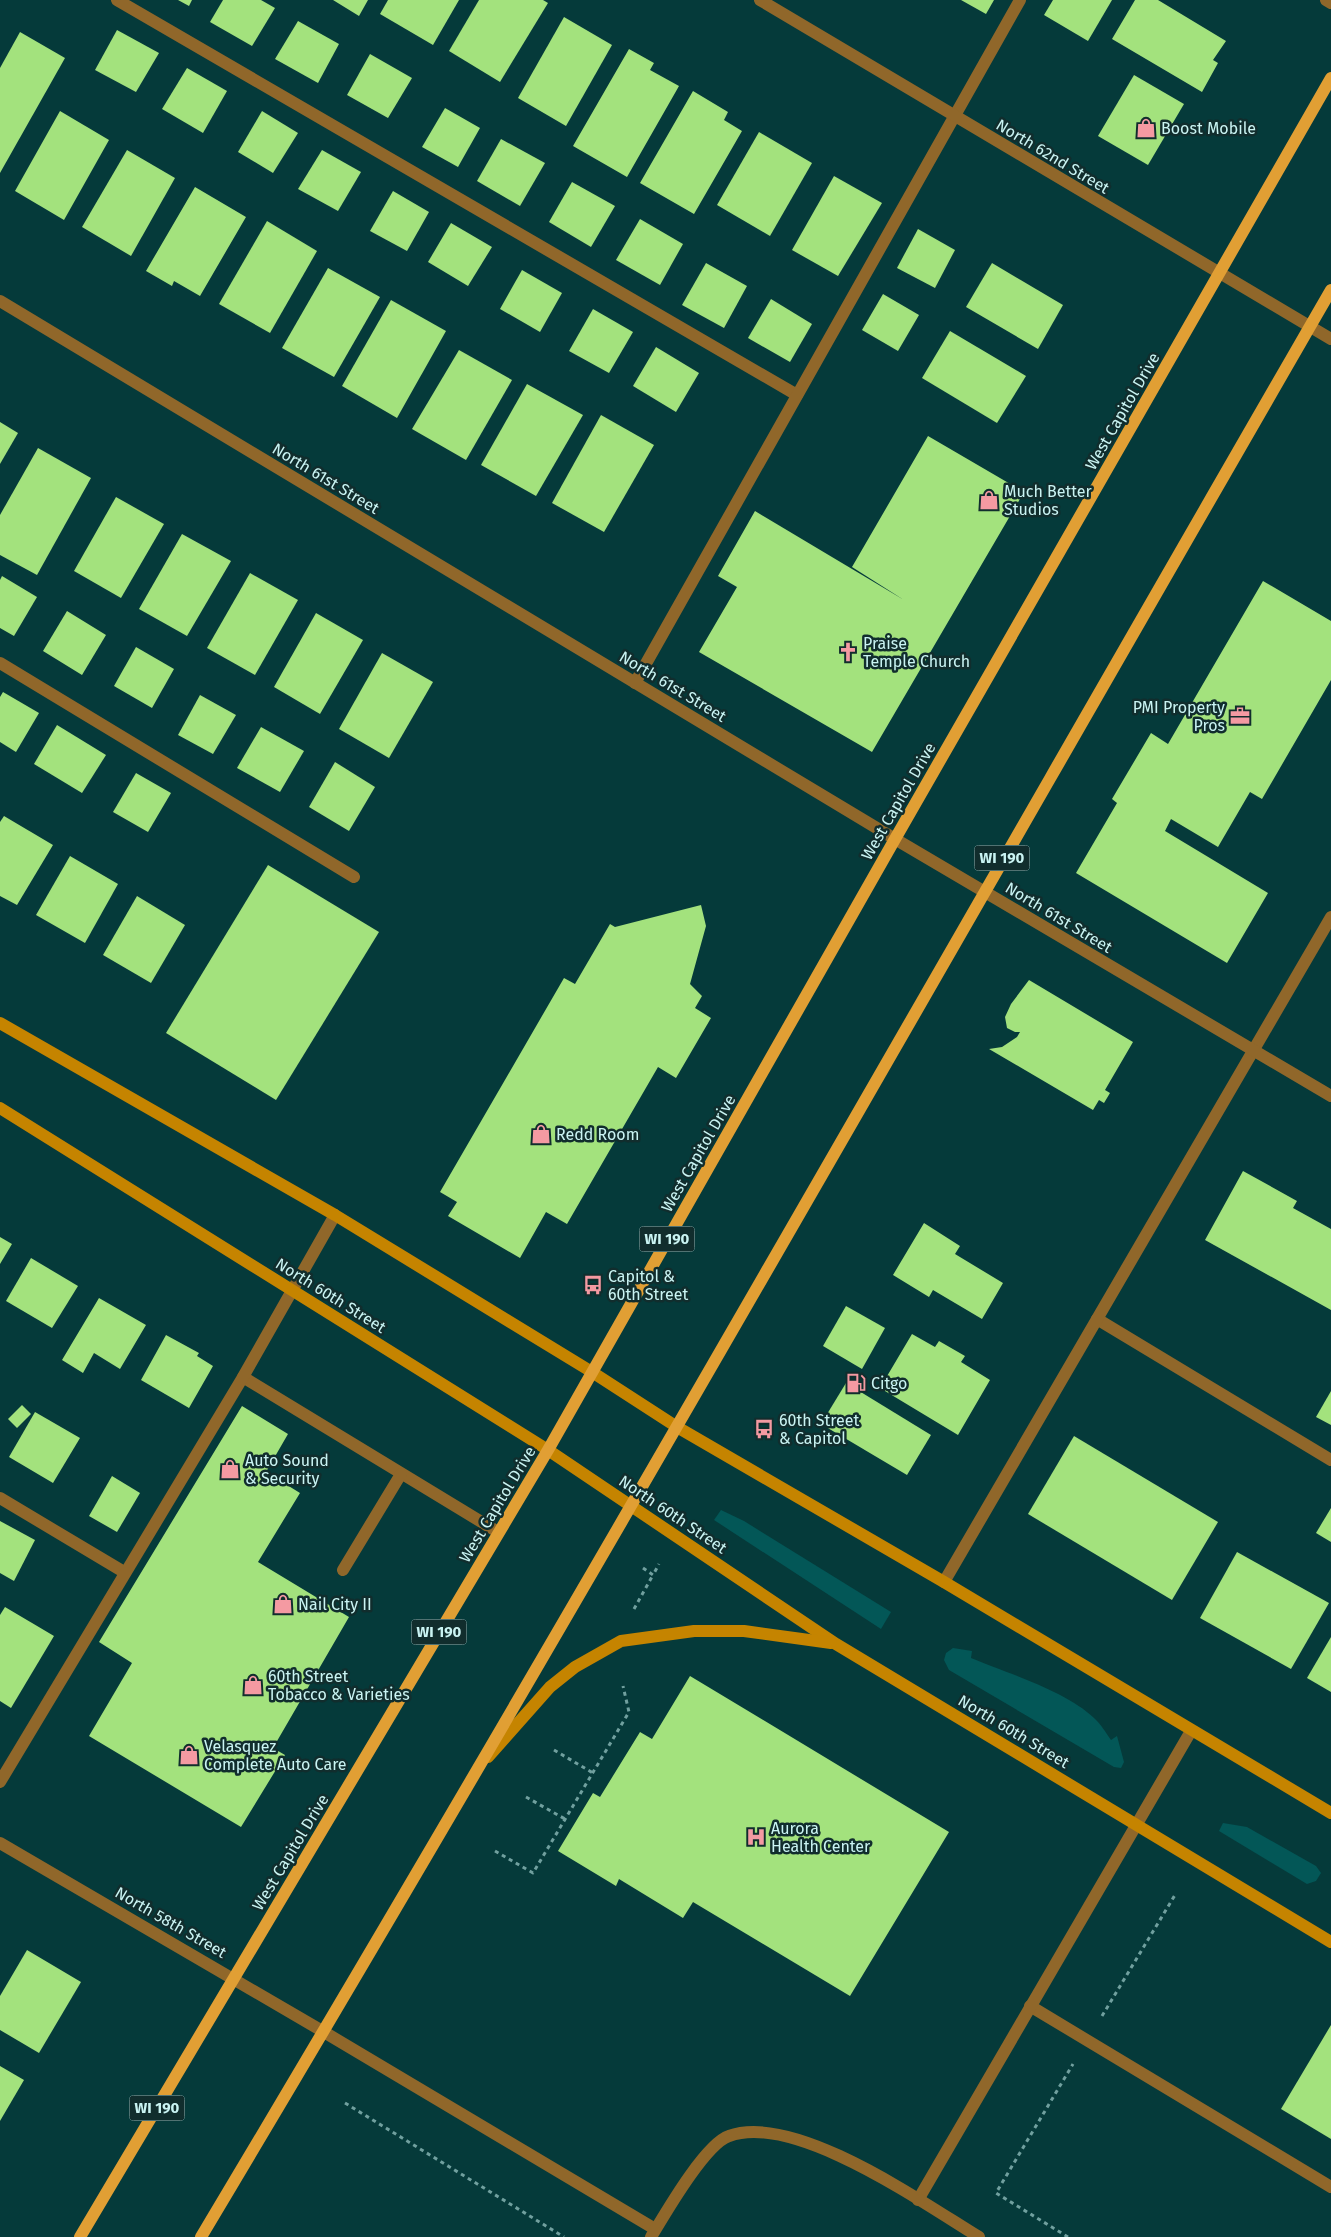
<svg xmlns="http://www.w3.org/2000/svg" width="1331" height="2237" font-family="'Fira Sans',sans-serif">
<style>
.green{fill:#035757}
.building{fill:#a3e27d}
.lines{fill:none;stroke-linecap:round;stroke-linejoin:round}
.path{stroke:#71a09f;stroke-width:3;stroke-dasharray:4 4;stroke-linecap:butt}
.lane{stroke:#90672a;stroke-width:12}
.street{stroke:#90672a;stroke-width:12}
.secondary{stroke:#c58400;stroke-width:12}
.primary{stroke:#e19f34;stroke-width:12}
.labels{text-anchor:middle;stroke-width:5;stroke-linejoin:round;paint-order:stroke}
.shield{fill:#112d2d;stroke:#92b8b8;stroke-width:1}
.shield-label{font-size:15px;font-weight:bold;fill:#caf4f3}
.poi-label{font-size:16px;fill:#caf4f3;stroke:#112d2d;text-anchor:start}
.street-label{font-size:16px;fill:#caf4f3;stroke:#112d2d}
</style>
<rect width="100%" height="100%" fill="#053a3a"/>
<g class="green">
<polygon points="721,1510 744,1521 891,1612 881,1629 714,1520"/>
<path d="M 953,1648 L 972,1651 L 971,1658 C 1007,1673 1066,1691 1094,1718 C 1101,1724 1106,1733 1111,1740 L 1117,1736 L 1124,1762 L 1121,1768 L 1114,1767 L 949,1670 L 944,1660 L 946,1653 Z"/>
<polygon points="1223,1823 1247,1827 1316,1866 1321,1873 1316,1881 1307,1884 1219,1831"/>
</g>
<g class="building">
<polygon points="178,0 192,0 189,6"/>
<polygon points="223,0 261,0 275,8 252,46 210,22"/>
<polygon points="333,0 368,0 359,16"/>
<polygon points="388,0 459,0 433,45 380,14"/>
<polygon points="479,0 543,0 548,3 500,82 449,51"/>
<polygon points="961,0 994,0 986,14"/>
<polygon points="1053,0 1112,0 1088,41 1044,15"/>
<polygon points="1135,0 1158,0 1226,41 1213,60 1218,63 1202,92 1112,39"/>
<polygon points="564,17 612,45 566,126 518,98"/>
<polygon points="298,21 339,44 318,83 275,59"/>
<polygon points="117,30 159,53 136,92 95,70"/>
<polygon points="20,32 65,58 0,173 0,68"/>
<polygon points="629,49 654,63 650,70 679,86 627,177 573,146"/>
<polygon points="370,54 412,78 388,118 347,95"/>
<polygon points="187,68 227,91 203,133 162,109"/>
<polygon points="1134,75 1184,104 1148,165 1098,136"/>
<polygon points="693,91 728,112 724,120 742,131 694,214 640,183"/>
<polygon points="445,108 480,128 458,167 422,147"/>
<polygon points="60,111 109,140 64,220 15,191"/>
<polygon points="262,111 298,133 273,173 238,152"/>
<polygon points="759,132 812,163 770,236 717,205"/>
<polygon points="501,139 545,163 520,206 477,181"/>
<polygon points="127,150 175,178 131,256 82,227"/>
<polygon points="322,150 361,172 338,211 298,189"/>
<polygon points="834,176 882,203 838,276 792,250"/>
<polygon points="572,182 615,206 591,247 549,222"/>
<polygon points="195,187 246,217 200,296 174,281 172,286 146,271"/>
<polygon points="393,191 429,212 407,251 370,231"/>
<polygon points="640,219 683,244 660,285 616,260"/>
<polygon points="267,221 317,251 270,333 219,304"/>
<polygon points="451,223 492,247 468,286 428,262"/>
<polygon points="918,229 955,250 935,288 897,268"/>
<polygon points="706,263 747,286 724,328 682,305"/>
<polygon points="992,263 1063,305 1038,349 966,307"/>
<polygon points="328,268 380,297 334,377 282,348"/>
<polygon points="522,270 562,293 540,332 500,309"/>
<polygon points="883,294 919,315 898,351 862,330"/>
<polygon points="771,299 812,324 790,362 748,338"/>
<polygon points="391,300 446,331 397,418 342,386"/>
<polygon points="593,309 633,332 609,373 569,351"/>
<polygon points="950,331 1026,376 997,423 922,378"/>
<polygon points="656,347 699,373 676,412 633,386"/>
<polygon points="459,350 512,380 466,460 412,429"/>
<polygon points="527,384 583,415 536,496 481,465"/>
<polygon points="601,415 654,445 604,532 552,503"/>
<polygon points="0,422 18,433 0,464"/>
<polygon points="928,436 1024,492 872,752 699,652 737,587 718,576 755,511 904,600 852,567"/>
<polygon points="38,448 91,478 37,575 0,555 0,515"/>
<polygon points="116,497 164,524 121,598 74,571"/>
<polygon points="182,534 231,561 187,636 139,609"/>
<polygon points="250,573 298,600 255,675 207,648"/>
<polygon points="2,576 37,597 14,636 0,628 0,580"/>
<polygon points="1263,581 1331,621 1331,680 1262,799 1250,792 1218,847 1171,819 1165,831 1268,893 1227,963 1076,873 1117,803 1112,799 1151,733 1168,744"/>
<polygon points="67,611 106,635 82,675 43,651"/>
<polygon points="316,613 363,640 320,714 274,687"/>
<polygon points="136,647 174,669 152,708 114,686"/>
<polygon points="382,653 433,682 389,758 339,729"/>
<polygon points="3,692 39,713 16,752 0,742 0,697"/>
<polygon points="200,695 236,715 213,754 178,735"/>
<polygon points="57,725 106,755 82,793 34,764"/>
<polygon points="261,727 304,751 280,792 237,768"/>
<polygon points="335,762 375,787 349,831 309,807"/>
<polygon points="136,773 171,793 148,832 113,812"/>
<polygon points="4,816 53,845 17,905 0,896 0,822"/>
<polygon points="70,856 118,884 85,943 36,915"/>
<polygon points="268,865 379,932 276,1100 166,1033"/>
<polygon points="137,896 185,925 151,983 103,955"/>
<polygon points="701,905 706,926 690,984 702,996 695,1008 711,1018 676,1078 658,1067 567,1224 546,1212 520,1258 448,1216 457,1202 440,1192 564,978 575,984 610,924 615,927"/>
<polygon points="1029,980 1133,1042 1105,1090 1110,1093 1104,1103 1099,1100 1093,1110 989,1049 1002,1047 1017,1037 1020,1032 1015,1032 1007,1028 1005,1017 1011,1004"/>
<polygon points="1243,1171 1297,1201 1293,1208 1331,1229 1331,1310 1205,1240"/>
<polygon points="924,1223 960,1246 955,1254 1003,1283 982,1319 933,1290 929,1297 893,1275"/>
<polygon points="0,1237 12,1244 0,1264"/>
<polygon points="31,1258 78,1286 52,1328 6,1301"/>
<polygon points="99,1298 146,1325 120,1369 94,1353 83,1373 62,1360"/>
<polygon points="846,1306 885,1328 862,1369 823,1346"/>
<polygon points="912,1334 935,1347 939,1341 965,1356 961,1362 990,1380 958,1435 880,1388"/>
<polygon points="166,1335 199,1353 197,1356 213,1366 189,1408 141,1380"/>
<polygon points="846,1383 931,1435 907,1475 821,1424"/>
<polygon points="1331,1391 1331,1425 1316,1417"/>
<polygon points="22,1405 31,1414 17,1428 8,1419"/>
<polygon points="242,1406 288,1434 266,1472 300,1493 258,1562 349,1617 273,1748 285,1755 241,1827 89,1736 132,1663 99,1642"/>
<polygon points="35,1412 80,1438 53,1483 9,1457"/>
<polygon points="1074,1436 1218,1522 1172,1600 1028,1514"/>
<polygon points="112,1476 140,1493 117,1532 89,1516"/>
<polygon points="1331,1508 1331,1542 1316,1533"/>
<polygon points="0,1521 35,1540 14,1581 0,1573"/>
<polygon points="1237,1552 1329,1603 1291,1669 1200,1618"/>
<polygon points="5,1607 54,1636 11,1708 0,1701 0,1615"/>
<polygon points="1331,1637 1331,1692 1307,1678"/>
<polygon points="690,1676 949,1832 850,1996 693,1902 683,1918 619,1879 616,1886 558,1851 593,1793 600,1797 640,1732 652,1739"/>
<polygon points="27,1950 81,1982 39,2053 0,2030 0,1996"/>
<polygon points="1331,2025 1331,2139 1281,2109"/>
<polygon points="0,2066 24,2080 0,2121"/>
</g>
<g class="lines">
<g class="path">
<polyline points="643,1568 653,1575 659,1564"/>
<polyline points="634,1609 653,1575"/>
<polyline points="554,1750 593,1773"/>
<polyline points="526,1797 565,1819"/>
<polyline points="495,1851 533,1873 629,1712 623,1686"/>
<polyline points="1102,2016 1175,1895"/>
<polyline points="345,2103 564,2237"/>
<polyline points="1068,2237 996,2193 1073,2064"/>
</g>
<g class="lane">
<polyline points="117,0 797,395"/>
<polyline points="1326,0 1331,3"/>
<polyline points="0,663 354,877"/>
<polyline points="635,683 1020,0"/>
<polyline points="1097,1319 1331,1460"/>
<polyline points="243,1377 498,1532"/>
<polyline points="0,1498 124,1572"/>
<polyline points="343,1570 401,1474"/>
<polyline points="944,1582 1331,917"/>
<polyline points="0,1782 243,1377 335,1215"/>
<polyline points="1030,2006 1331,2187"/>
<polyline points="324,2032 655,2229"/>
<polyline points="918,2200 1191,1731"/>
<path d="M 651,2237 C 665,2214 705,2144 729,2136 C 795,2112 923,2203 979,2237"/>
</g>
<g class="street">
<polyline points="760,0 1331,339"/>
<polyline points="0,301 895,839 1331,1096"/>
<polyline points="0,1843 324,2032"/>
</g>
<g class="secondary">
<polyline points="0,1023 335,1215 592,1372 677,1427 944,1582 1331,1813"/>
<polyline points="0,1108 548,1450 836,1644 1331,1942"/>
<polyline points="488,1757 550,1687 575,1667 621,1641 694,1631 744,1631 831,1643"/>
</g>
<g class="primary">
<polyline points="80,2237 548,1450 895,839 1331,78"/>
<path d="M 201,2237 C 586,1593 956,940 1331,290"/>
</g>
</g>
<defs>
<symbol id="shop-bare" viewBox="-9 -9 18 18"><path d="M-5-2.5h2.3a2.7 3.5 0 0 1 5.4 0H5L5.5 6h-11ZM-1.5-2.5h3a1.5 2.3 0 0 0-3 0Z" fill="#f49aa2" stroke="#112d2d" stroke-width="2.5" paint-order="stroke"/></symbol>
<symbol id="church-bare" viewBox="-9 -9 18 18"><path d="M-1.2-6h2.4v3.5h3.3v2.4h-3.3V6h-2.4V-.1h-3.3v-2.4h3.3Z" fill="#f49aa2" stroke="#112d2d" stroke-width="2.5" paint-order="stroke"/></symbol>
<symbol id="office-bare" viewBox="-9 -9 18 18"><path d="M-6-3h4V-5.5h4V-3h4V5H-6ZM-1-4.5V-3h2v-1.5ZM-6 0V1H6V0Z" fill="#f49aa2" stroke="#112d2d" stroke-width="2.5" paint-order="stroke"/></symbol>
<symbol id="bus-bare" viewBox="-9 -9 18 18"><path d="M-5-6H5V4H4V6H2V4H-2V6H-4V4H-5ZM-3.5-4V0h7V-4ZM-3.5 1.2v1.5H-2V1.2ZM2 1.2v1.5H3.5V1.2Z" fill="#f49aa2" stroke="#112d2d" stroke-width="2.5" paint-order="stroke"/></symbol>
<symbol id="fuel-bare" viewBox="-9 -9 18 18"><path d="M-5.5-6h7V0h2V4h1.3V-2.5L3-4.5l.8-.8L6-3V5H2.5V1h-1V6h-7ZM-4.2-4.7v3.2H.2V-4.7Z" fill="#f49aa2" stroke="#112d2d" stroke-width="2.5" paint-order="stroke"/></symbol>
<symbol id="hospital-bare" viewBox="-9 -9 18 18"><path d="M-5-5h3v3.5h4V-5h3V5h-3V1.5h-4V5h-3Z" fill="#f49aa2" stroke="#112d2d" stroke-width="2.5" paint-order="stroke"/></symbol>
</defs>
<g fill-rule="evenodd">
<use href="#shop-bare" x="1132" y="114" width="28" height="28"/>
<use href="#shop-bare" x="975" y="486" width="28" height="28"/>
<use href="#church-bare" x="834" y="638" width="28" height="28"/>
<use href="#office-bare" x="1226" y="702" width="28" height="28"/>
<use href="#shop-bare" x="527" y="1120" width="28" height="28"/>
<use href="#bus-bare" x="579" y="1271" width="28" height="28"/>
<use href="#fuel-bare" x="842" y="1369" width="28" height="28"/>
<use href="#bus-bare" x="750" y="1415" width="28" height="28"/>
<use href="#shop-bare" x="216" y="1455" width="28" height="28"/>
<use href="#shop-bare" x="269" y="1590" width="28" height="28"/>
<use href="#shop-bare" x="239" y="1671" width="28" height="28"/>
<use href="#shop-bare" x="175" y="1741" width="28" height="28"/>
<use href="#hospital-bare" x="742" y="1823" width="28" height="28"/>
</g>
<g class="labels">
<g class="shield">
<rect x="974.5" y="845.5" width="55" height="25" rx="4"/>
<rect x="639.5" y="1226.5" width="55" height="25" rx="4"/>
<rect x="411.5" y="1619.5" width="55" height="25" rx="4"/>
<rect x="129.5" y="2095.5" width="55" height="25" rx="4"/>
</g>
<g class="shield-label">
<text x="1002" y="863">WI 190</text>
<text x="667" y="1244">WI 190</text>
<text x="439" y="1637">WI 190</text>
<text x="157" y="2113">WI 190</text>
</g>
<g class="poi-label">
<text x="1161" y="134">Boost Mobile</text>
<text x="1004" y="497">Much Better<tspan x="1004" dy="18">Studios</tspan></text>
<text x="863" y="649">Praise<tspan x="863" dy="18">Temple Church</tspan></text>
<text x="1225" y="713" text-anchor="end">PMI Property<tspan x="1225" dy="18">Pros</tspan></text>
<text x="556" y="1140">Redd Room</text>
<text x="608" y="1282">Capitol &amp;<tspan x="608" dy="18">60th Street</tspan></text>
<text x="871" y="1389">Citgo</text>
<text x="779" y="1426">60th Street<tspan x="779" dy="18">&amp; Capitol</tspan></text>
<text x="245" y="1466">Auto Sound<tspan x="245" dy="18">&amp; Security</tspan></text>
<text x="298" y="1610">Nail City II</text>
<text x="268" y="1682">60th Street<tspan x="268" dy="18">Tobacco &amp; Varieties</tspan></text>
<text x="204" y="1752">Velasquez<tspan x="204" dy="18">Complete Auto Care</tspan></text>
<text x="771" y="1834">Aurora<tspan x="771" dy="18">Health Center</tspan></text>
</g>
<g class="street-label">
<text transform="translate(1053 156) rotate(31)" y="6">North 62nd Street</text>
<text transform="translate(1122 411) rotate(-60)" y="6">West Capitol Drive</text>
<text transform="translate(326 478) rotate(31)" y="6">North 61st Street</text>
<text transform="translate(673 686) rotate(31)" y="6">North 61st Street</text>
<text transform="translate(898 801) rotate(-60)" y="6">West Capitol Drive</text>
<text transform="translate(1059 917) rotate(31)" y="6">North 61st Street</text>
<text transform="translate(698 1153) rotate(-60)" y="6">West Capitol Drive</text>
<text transform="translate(331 1295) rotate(32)" y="6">North 60th Street</text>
<text transform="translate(497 1504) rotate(-59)" y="6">West Capitol Drive</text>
<text transform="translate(673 1514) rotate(34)" y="6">North 60th Street</text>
<text transform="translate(1014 1731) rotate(31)" y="6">North 60th Street</text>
<text transform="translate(290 1852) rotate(-59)" y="6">West Capitol Drive</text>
<text transform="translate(171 1922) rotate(30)" y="6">North 58th Street</text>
</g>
</g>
</svg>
